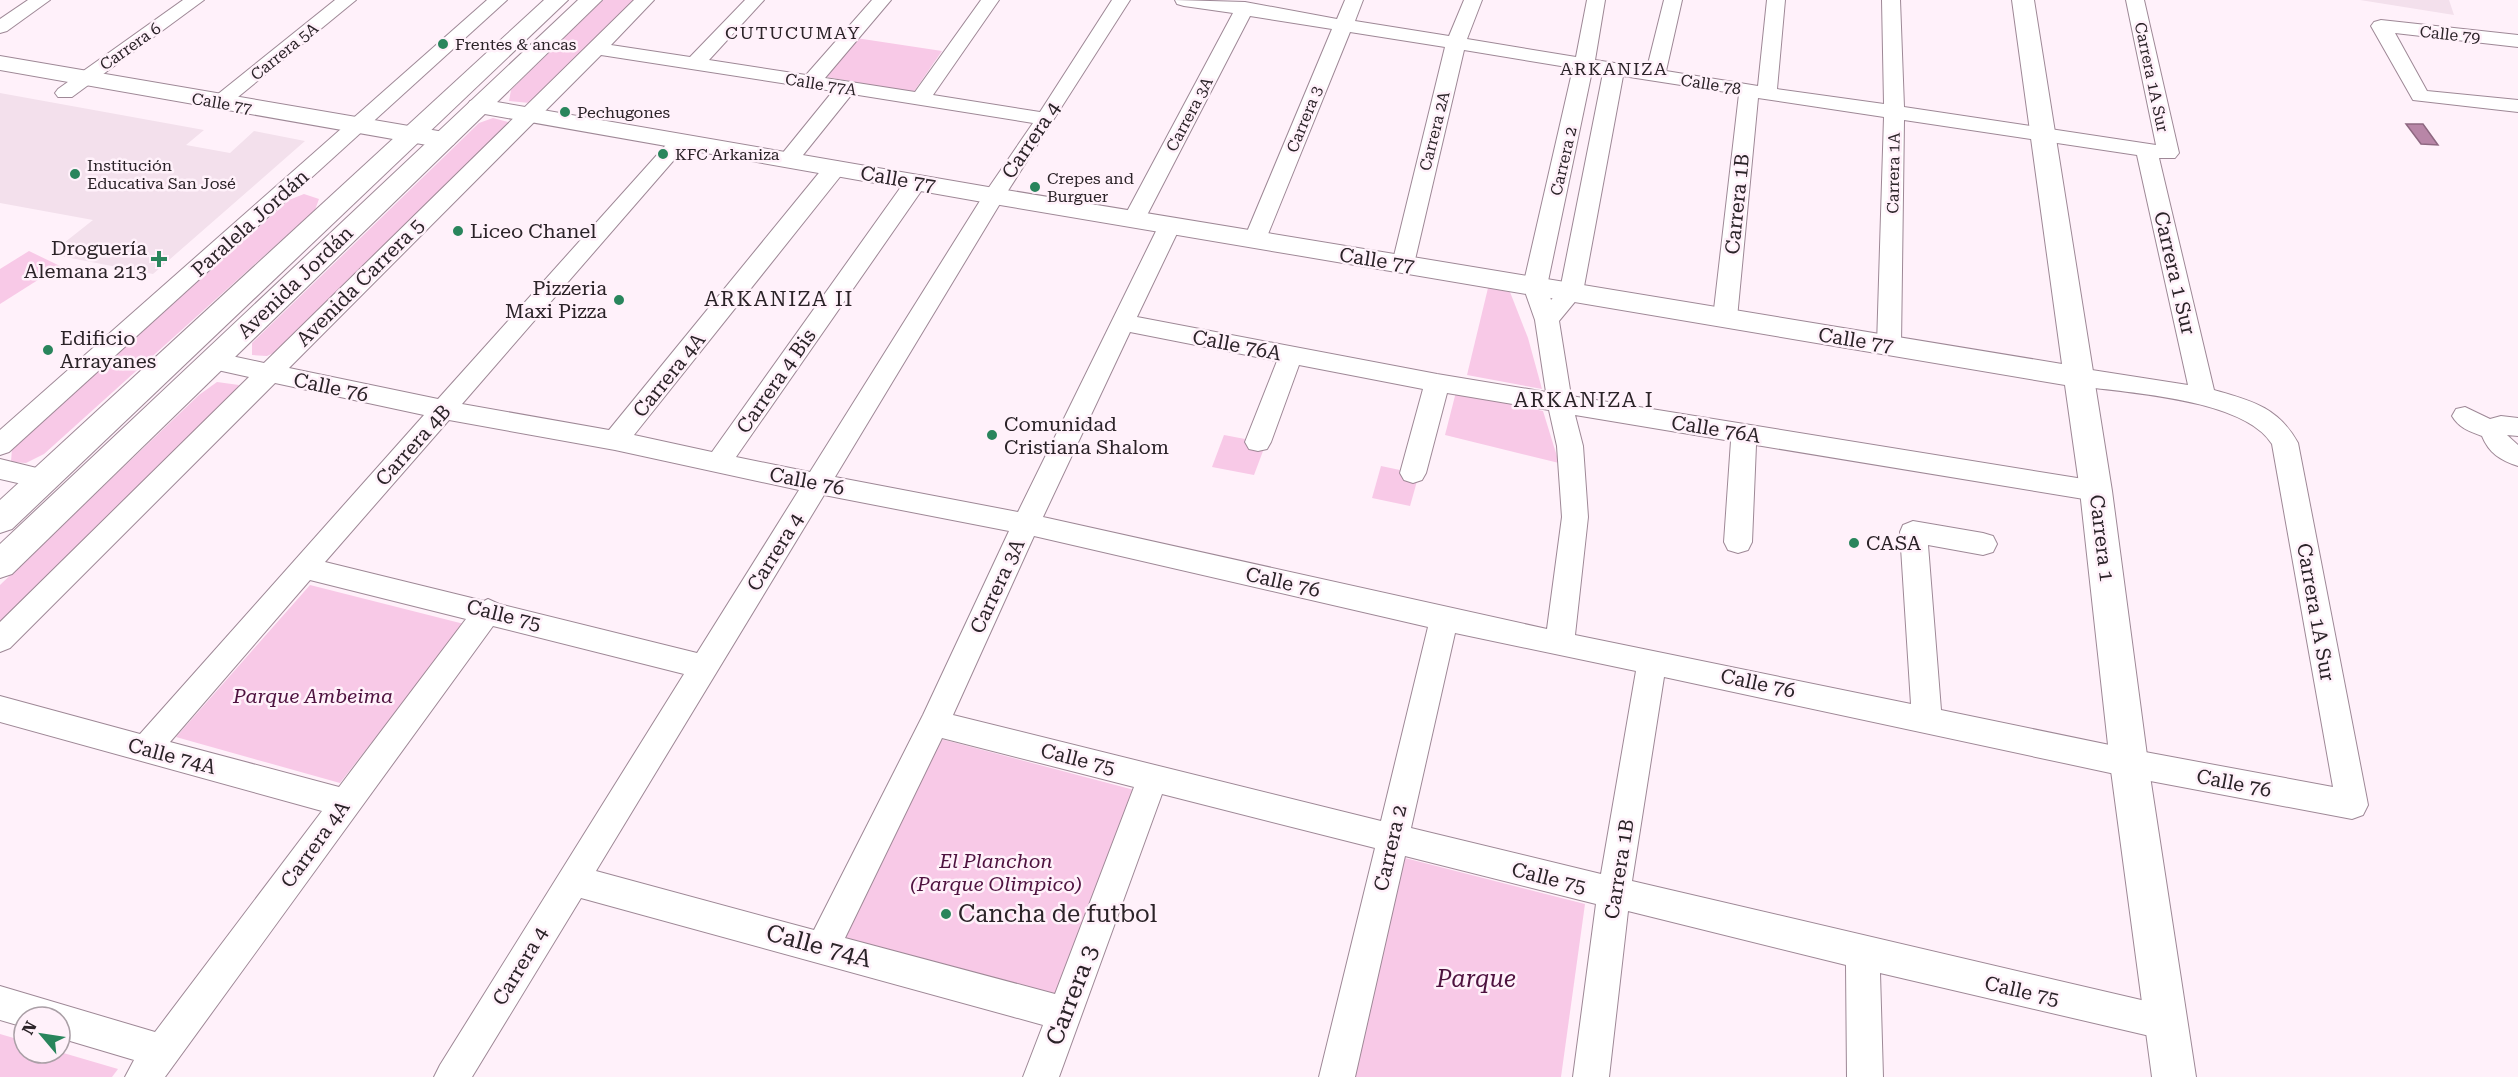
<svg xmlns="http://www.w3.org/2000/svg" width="2518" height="1077" font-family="'Roboto Serif',serif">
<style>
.built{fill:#f3e0ec}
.green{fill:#f8c9e7}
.water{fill:#b886a7;stroke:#8e6881;stroke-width:1.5}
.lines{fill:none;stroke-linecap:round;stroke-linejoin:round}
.minor-casing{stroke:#9e8896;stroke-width:2}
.tertiary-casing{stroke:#9e8896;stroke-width:2}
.primary-casing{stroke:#9e8896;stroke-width:2}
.minor{fill:#fff;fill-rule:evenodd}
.tertiary{fill:#fff;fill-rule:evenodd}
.primary{fill:#fff;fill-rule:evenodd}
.poi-dot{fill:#29855c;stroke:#fff1fa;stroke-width:2}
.labels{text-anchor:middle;stroke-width:5;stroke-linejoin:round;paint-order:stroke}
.far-street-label{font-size:16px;fill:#2b2328;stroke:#fff1fa}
.far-poi-label{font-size:16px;fill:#2b2328;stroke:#fff1fa;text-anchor:start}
.far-neighbourhood-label{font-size:18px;letter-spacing:1.5px;fill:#2b2328;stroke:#fff1fa}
.street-label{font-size:20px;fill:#2b2328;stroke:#fff1fa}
.poi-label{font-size:20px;fill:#2b2328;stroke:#fff1fa;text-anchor:start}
.park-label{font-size:20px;font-style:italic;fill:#4e123f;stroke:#fff1fa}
.neighbourhood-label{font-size:21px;letter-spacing:1.5px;fill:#2b2328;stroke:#fff1fa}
.near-poi-label{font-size:24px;fill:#2b2328;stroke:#fff1fa;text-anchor:start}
.near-street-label{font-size:24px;fill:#2b2328;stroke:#fff1fa}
.near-park-label{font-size:24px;font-style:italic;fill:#4e123f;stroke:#fff1fa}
</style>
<rect width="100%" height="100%" fill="#fff1fa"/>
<g class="built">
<polygon points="2360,0 2449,0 2454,15"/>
<polygon points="0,93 204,130 186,145 230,153 254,131 305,141 153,274 50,254 93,220 0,203"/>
</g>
<g class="green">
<polygon points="603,0 639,0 530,103 509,101 511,90"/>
<polygon points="856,38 942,51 913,93 827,77"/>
<polygon points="493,118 508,122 506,132 284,348 267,356 252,355 252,343 479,123"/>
<polygon points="304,194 319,199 315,210 44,454 26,463 11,462 12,448 289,200"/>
<polygon points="29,251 60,266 0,304 0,269"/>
<polygon points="1488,288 1510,292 1528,338 1542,389 1467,375"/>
<polygon points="217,382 239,385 231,399 0,626 0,585 199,395"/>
<polygon points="1456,392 1543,411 1559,463 1445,435"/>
<polygon points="1224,435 1266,443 1254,475 1212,467"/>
<polygon points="1381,466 1419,474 1410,506 1372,498"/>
<polygon points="310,585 464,624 340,783 176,737"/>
<polygon points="941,739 1142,792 1061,1005 842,940"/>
<polygon points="1405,858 1585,904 1561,1077 1354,1077"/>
<polygon points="0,1034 24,1041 24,1053 60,1052 118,1069 112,1077 0,1077"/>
</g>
<polygon class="water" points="2406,124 2423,124 2438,145 2421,144"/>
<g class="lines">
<defs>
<g id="minor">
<polygon points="28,0 50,0 7,31 0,33 0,19"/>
<polygon points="183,0 204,0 72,97 58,97 55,93 58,89"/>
<polygon points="335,0 356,0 227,106 213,106 210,102 213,98"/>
<polygon points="487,0 507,0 9,452 0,455 0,430"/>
<path d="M 634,0 L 654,0 L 611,45 L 690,57 L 745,0 L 764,0 L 709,60 L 806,75 L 872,0 L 891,0 L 825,78 L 915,92 L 981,0 L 999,0 L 933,95 L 1040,112 L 1112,0 L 1130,0 L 1004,197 L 835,477 L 1018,512 L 1159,225 L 1162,220 L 1170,218 L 1178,220 L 1181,225 L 1137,317 L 1437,374 L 1546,392 L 1535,320 L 1523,286 L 1573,68 L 1464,50 L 1414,264 L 1411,269 L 1403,272 L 1395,269 L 1392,264 L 1445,47 L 1350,32 L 1266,239 L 1263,244 L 1255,246 L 1247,244 L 1244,239 L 1332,29 L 1250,16 L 1145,219 L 1142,224 L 1134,226 L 1126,224 L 1123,219 L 1233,13 L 1184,6 L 1177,4 L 1175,0 L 1245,2 L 1337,19 L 1345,0 L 1363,0 L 1355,21 L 1449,36 L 1464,0 L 1482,0 L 1467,39 L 1576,57 L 1587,0 L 1605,0 L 1595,60 L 1647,68 L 1664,0 L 1682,0 L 1666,71 L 1758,86 L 1767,0 L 1785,0 L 1777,89 L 1884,104 L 1882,0 L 1900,0 L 1904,107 L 2156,145 L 2126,0 L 2144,0 L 2179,153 L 2175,158 L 2159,158 L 2214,390 C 2252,401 2278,407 2298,443 L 2368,805 L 2363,815 L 2352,819 L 2129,777 L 1664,677 L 1632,881 L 2167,1006 L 2179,1011 L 2184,1023 L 2179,1035 L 2167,1040 L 1880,973 L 1883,1077 L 1847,1077 L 1846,965 L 1628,911 L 1609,1077 L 1573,1077 L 1596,904 L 1405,856 L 1355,1077 L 1319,1077 L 1375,848 L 1162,794 L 1059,1077 L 1023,1077 L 1043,1025 L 581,898 L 472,1077 L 434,1077 L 440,1065 L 684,674 L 493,626 L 165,1077 L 125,1077 L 134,1060 L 60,1038 L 60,1017 L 24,1017 L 24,1027 L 0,1020 L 0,986 L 155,1032 L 322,811 L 0,722 L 0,696 L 140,734 L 424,415 L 275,383 L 10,648 L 0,652 L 0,622 L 249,377 L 204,367 L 201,361 L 204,355 L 213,352 L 264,363 ZM 601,55 L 833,91 L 777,160 L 781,165 L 788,167 L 795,165 L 852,94 L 1033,123 L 983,196 L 810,472 L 736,457 L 924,187 L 927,182 L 924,177 L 916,175 L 908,177 L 712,452 L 634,435 L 843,173 L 846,168 L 843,163 L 835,161 L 827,163 L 609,430 L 462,404 L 687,145 L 690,141 L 687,137 L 680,135 L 673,137 L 438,399 L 289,368 ZM 1592,71 L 1603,73 L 1560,290 L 1551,300 L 1547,286 ZM 1623,76 L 1739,94 L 1713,318 L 1717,324 L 1725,326 L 1733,324 L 1737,318 L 1758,98 L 1884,117 L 1877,345 L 1881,351 L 1889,353 L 1897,351 L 1901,345 L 1904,120 L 2137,155 L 2188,385 L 2079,368 L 2070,371 L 2067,377 L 2070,383 L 2079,386 C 2129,393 2244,399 2272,444 L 2333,787 L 2129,749 L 1941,710 L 1928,545 L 1983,555 L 1993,552 L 1997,544 L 1993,536 L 1983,533 L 1913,521 L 1903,525 L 1900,532 L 1911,704 L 1575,635 L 1588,517 L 1583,446 L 1575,415 L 1731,441 L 1724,542 L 1728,550 L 1738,553 L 1748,550 L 1752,542 L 1756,445 L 2096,501 L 2105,498 L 2109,491 L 2105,484 L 2096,481 L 1571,396 L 1559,321 L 1583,292 ZM 1130,332 L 1277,361 L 1245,442 L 1249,449 L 1258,451 L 1267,449 L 1271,442 L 1299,365 L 1423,389 L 1400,473 L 1404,480 L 1413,483 L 1422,480 L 1426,473 L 1447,393 L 1549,410 L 1557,446 L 1562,517 L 1547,629 L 1043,517 ZM 449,420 L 615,450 L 799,490 L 697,653 L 499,604 L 488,599 L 484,601 L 325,562 ZM 824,495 L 1009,531 L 923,715 L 814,930 L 596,871 ZM 1034,536 L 1428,627 L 1381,821 L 953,715 ZM 310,580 L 466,619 L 339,787 L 170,742 ZM 1455,633 L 1636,671 L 1601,874 L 1411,828 ZM 942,738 L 1134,787 L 1055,994 L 845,938 Z"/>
<polygon points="2381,20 2518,35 2518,47 2395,33 2427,91 2518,100 2518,112 2413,100 2371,26 2374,22"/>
<path d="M 2465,407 L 2490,419 L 2501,416 L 2518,418 L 2518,436 L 2507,435 L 2518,445 L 2518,466 C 2500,460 2489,453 2482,436 C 2469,431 2459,428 2452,416 L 2456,409 Z"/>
<polygon points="0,459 53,472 57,479 53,486 44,489 0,479"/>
</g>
<g id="tertiary">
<polygon points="2012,0 2034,0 2112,491 2148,763 2196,1077 2152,1077 2110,763 2080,491 2065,385 994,204 479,113 470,111 467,106 470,101 479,99 994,188 2062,364"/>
<polygon points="0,56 444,132 453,135 457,140 453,145 444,148 0,70"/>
</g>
<g id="primary">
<polygon points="544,0 568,0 12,529 0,533 0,500"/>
<polygon points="578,0 602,0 12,574 0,578 0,544"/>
</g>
</defs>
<use href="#minor" class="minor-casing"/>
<use href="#tertiary" class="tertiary-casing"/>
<use href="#primary" class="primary-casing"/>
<use href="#minor" class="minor"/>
<use href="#tertiary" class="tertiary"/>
<use href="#primary" class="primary"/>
</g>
<g class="poi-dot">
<circle cx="443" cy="44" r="6"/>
<circle cx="565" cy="112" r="6"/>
<circle cx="663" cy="154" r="6"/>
<circle cx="75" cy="174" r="6"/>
<circle cx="1035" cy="187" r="6"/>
<circle cx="458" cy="231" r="6"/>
<path d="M156 250h6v6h6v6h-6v6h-6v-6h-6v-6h6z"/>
<circle cx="619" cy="300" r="6"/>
<circle cx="48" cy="350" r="6"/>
<circle cx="992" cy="435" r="6"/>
<circle cx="1854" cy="543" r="6"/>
<circle cx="946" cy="914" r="6"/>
</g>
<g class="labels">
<g class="far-street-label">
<text transform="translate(2450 34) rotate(6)" y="6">Calle 79</text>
<text transform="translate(130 46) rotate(-35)" y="6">Carrera 6</text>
<text transform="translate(284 51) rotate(-39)" y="6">Carrera 5A</text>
<text transform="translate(2152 77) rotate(78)" y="6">Carrera 1A Sur</text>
<text transform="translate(821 84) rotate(9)" y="6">Calle 77A</text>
<text transform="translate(1711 84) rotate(9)" y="6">Calle 78</text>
<text transform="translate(222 103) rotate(10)" y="6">Calle 77</text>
<text transform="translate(1189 114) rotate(-62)" y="6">Carrera 3A</text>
<text transform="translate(1304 119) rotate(-68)" y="6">Carrera 3</text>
<text transform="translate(1434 131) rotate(-76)" y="6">Carrera 2A</text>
<text transform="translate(1563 161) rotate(-77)" y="6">Carrera 2</text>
<text transform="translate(1893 173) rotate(-89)" y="6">Carrera 1A</text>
</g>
<g class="far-poi-label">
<text x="455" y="50">Frentes &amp; ancas</text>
<text x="577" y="118">Pechugones</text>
<text x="675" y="160">KFC Arkaniza</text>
<text x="87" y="171">Institución<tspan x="87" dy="18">Educativa San José</tspan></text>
<text x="1047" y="184">Crepes and<tspan x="1047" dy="18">Burguer</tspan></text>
</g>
<g class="far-neighbourhood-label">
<text x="793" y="39">CUTUCUMAY</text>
<text x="1614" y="75">ARKANIZA</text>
</g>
<g class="street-label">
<text transform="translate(1031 140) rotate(-56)" y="7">Carrera 4</text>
<text transform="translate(898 179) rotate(10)" y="7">Calle 77</text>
<text transform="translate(1737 204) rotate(-84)" y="7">Carrera 1B</text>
<text transform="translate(250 223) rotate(-42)" y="7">Paralela Jordán</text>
<text transform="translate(1377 260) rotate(9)" y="7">Calle 77</text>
<text transform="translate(2175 273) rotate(77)" y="7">Carrera 1 Sur</text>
<text transform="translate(295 282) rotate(-44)" y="7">Avenida Jordán</text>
<text transform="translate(360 282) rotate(-45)" y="7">Avenida Carrera 5</text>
<text transform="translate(1856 340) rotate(9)" y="7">Calle 77</text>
<text transform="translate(1237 345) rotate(11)" y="7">Calle 76A</text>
<text transform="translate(669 375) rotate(-51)" y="7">Carrera 4A</text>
<text transform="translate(776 381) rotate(-55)" y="7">Carrera 4 Bis</text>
<text transform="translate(331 387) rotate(12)" y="7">Calle 76</text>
<text transform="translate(1716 429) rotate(9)" y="7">Calle 76A</text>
<text transform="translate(413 445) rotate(-48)" y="7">Carrera 4B</text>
<text transform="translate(807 481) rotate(11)" y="7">Calle 76</text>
<text transform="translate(2102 538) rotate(83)" y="7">Carrera 1</text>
<text transform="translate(775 552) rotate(-58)" y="7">Carrera 4</text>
<text transform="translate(1283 582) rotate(13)" y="7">Calle 76</text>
<text transform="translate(997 586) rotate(-65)" y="7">Carrera 3A</text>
<text transform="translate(2316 612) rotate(80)" y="7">Carrera 1A Sur</text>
<text transform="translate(504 615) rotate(14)" y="7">Calle 75</text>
<text transform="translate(1758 683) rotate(12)" y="7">Calle 76</text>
<text transform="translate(172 756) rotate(15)" y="7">Calle 74A</text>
<text transform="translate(1078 759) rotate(14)" y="7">Calle 75</text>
<text transform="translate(2234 783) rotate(11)" y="7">Calle 76</text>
<text transform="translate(315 844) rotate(-54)" y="7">Carrera 4A</text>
<text transform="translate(1390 848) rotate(-77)" y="7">Carrera 2</text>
<text transform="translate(1619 869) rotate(-81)" y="7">Carrera 1B</text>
<text transform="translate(1549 878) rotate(14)" y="7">Calle 75</text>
<text transform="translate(520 966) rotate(-59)" y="7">Carrera 4</text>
<text transform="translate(2022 991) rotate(13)" y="7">Calle 75</text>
</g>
<g class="poi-label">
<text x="470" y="238">Liceo Chanel</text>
<text x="147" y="255" text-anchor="end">Droguería<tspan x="147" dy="23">Alemana 213</tspan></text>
<text x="607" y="295" text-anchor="end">Pizzeria<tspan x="607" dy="23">Maxi Pizza</tspan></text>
<text x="60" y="345">Edificio<tspan x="60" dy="23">Arrayanes</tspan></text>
<text x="1004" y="431">Comunidad<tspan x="1004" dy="23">Cristiana Shalom</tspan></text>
<text x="1866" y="550">CASA</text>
</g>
<g class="park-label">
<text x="313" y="703">Parque Ambeima</text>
<text x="996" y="868">El Planchon<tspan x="996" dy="23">(Parque Olimpico)</tspan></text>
</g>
<g class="neighbourhood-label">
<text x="779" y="306">ARKANIZA II</text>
<text x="1584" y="407">ARKANIZA I</text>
</g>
<g class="near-poi-label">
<text x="958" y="922">Cancha de futbol</text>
</g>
<g class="near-street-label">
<text transform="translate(819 946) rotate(15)" y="8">Calle 74A</text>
<text transform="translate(1072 995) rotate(-69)" y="8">Carrera 3</text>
</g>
<g class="near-park-label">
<text x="1476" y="987">Parque</text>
</g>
</g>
<g transform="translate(42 1035) rotate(299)"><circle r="28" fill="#fff1fa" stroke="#aa9fa6" stroke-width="1.5"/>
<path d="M0-4.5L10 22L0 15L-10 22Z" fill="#29855c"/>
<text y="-9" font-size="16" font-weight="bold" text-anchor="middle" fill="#2b2328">N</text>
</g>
</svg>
